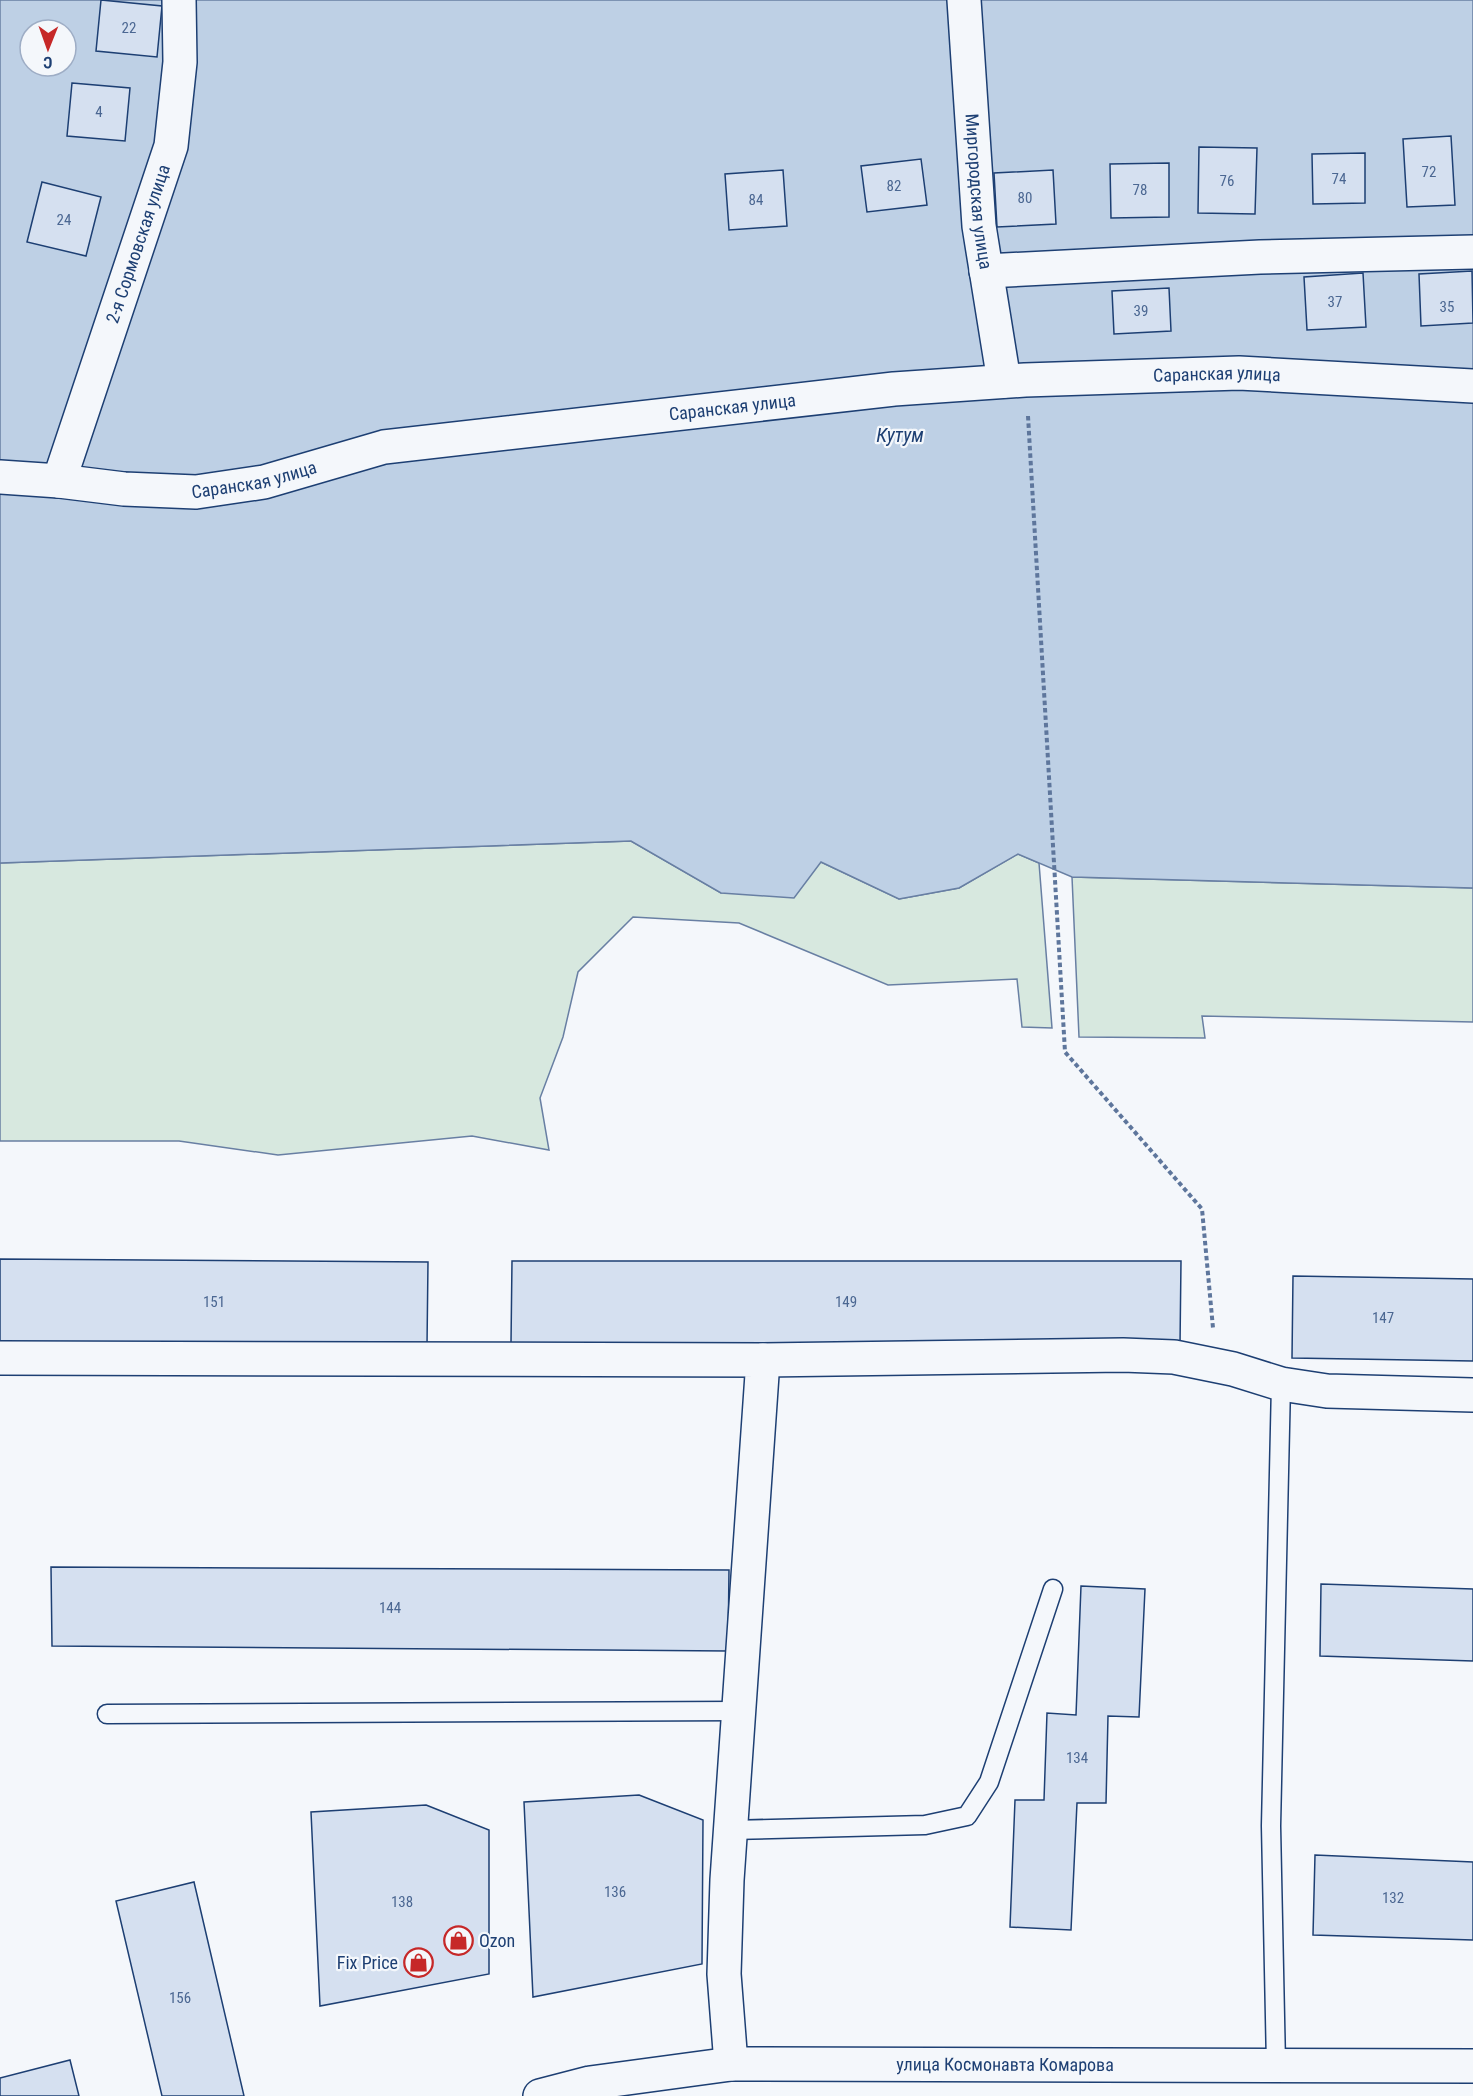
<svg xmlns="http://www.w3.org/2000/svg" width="1473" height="2096" font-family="'Roboto Condensed',sans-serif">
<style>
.green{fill:#d7e8df;stroke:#687fa3;stroke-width:1.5}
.water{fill:#bed0e5;stroke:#687fa3;stroke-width:1.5;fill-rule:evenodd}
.building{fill:#d5e0f0;stroke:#1d3f73;stroke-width:1.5}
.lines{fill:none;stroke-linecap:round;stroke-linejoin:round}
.service-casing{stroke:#1d3f73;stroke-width:21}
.minor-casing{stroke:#1d3f73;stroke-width:36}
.secondary-casing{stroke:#1d3f73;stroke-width:36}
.path{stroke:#5e769c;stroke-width:4;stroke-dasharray:4.5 3;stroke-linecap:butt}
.service{stroke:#f4f7fb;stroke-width:18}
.minor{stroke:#f4f7fb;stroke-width:33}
.secondary{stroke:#f4f7fb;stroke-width:33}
.labels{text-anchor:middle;stroke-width:4.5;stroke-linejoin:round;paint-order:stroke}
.number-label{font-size:15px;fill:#4b6792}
.street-label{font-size:18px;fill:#1d3f73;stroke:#f4f7fb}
.poi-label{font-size:18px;fill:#1d3f73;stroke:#f4f7fb;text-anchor:start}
.water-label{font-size:20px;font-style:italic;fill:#1d3f73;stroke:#f4f7fb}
</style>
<rect width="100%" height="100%" fill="#f4f7fb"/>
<g class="green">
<polygon points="631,841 721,893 821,862 899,899 959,888 1018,854 1039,863 1052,1028 1022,1027 1017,979 888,985 739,923 633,917 578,972 563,1037 540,1098 549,1150 472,1136 278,1155 179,1141 0,1141 0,863"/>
<polygon points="1072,877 1473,888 1473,1022 1202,1016 1205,1038 1079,1037"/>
</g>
<path class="water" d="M 0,0 L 1473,0 L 1473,888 L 1072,877 L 1018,854 L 959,888 L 899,899 L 821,862 L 794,898 L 721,893 L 631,841 L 0,863 ZM 30,30 L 66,30 L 66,66 L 30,66 Z"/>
<g class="building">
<polygon points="101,0 162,6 157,57 96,51"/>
<polygon points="72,83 130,88 125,141 67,136"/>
<polygon points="1451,136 1455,205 1407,207 1403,139"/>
<polygon points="1199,147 1257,148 1255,214 1198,213"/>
<polygon points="1365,153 1365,203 1313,204 1312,154"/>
<polygon points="921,159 927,205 867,212 861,166"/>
<polygon points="1169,163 1169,217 1111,218 1110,164"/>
<polygon points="783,170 787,226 729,230 725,174"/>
<polygon points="1053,170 1056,224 997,227 994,173"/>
<polygon points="42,182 101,197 86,256 27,242"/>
<polygon points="1472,271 1473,323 1421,326 1419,274"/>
<polygon points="1363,273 1366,327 1307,330 1304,277"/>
<polygon points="1169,288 1171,331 1114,334 1112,291"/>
<polygon points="0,1259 428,1262 427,1346 0,1342"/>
<polygon points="512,1261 1181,1261 1180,1345 511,1343"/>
<polygon points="1293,1276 1473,1279 1473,1361 1292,1358"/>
<polygon points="51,1567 729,1570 728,1651 52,1646"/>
<polygon points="1321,1584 1473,1589 1473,1661 1320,1656"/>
<polygon points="1081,1586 1145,1589 1139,1717 1108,1716 1106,1803 1077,1803 1071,1930 1010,1927 1015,1800 1044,1800 1047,1713 1076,1715"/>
<polygon points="639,1795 703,1820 702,1964 533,1997 524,1802"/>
<polygon points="426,1805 489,1830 489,1974 320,2006 311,1812"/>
<polygon points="1315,1855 1473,1862 1473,1940 1313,1935"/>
<polygon points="194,1882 244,2096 162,2096 116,1901"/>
<polygon points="70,2060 79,2096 0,2096 0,2078"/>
</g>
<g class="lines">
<defs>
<g id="service">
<polyline points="107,1714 739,1711"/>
<polyline points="730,1830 925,1825 967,1816 989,1782 1053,1589"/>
<polyline points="1276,2065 1271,1826 1281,1384"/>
</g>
<g id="minor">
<path id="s1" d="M 964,0 L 979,226 L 1004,381"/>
<polyline points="986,271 1260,257 1473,252"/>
<path id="s2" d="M 0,477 L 59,481 L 124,489 L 196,492 L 264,482 L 384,447 L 894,389 L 1025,380 L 1239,373 L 1473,386"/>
<path id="s3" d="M 59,481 L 171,146 L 180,62 L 179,0"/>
<polyline points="0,1358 763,1360 727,1880 724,1974 731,2064"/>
<polyline points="763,1360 1123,1355 1174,1357 1233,1369 1281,1384 1327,1391 1473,1395"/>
</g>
<g id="secondary">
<path id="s4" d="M 540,2096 L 590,2083 L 731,2064 L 1473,2066"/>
</g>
</defs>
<use href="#service" class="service-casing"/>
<use href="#minor" class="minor-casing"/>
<use href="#secondary" class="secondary-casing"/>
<polyline class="path" points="1028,416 1065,1052 1202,1209 1213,1328"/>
<use href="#service" class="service"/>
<use href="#minor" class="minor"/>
<use href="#secondary" class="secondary"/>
</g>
<defs>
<symbol id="shop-ring" viewBox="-11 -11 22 22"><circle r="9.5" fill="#f4f7fb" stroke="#c62828" stroke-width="1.5"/><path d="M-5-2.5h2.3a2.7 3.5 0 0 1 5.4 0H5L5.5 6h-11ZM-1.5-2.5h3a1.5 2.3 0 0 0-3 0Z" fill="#c62828"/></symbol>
</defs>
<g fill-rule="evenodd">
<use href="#shop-ring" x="442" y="1924" width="33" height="33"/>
<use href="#shop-ring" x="402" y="1946" width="33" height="33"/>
</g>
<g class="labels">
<g class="number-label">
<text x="129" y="33">22</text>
<text x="99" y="117">4</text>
<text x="1429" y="177">72</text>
<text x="1339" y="184">74</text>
<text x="1227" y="186">76</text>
<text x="894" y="191">82</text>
<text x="1140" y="195">78</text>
<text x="1025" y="203">80</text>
<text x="756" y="205">84</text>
<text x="64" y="225">24</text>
<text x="1335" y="307">37</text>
<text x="1447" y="312">35</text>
<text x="1141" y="316">39</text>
<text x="214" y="1307">151</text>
<text x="846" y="1307">149</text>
<text x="1383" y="1323">147</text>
<text x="390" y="1613">144</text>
<text x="1077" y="1763">134</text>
<text x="615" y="1897">136</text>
<text x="1393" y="1903">132</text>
<text x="402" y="1907">138</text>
<text x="180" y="2003">156</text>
</g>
<g class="street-label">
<text dy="6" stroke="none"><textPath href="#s1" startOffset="192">Миргородская улица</textPath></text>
<text dy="6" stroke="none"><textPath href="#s3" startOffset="250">2-я Сормовская улица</textPath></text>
<text dy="6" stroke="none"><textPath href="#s2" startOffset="1227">Саранская улица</textPath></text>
<text dy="6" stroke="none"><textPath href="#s2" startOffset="741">Саранская улица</textPath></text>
<text dy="6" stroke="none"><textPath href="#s2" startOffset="256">Саранская улица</textPath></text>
<text dy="6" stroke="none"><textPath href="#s4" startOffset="468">улица Космонавта Комарова</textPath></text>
</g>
<g class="poi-label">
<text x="479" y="1947">Ozon</text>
<text x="398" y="1969" text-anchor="end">Fix Price</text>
</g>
<g class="water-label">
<text x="900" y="442">Кутум</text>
</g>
</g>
<g transform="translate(48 48) rotate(181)"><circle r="28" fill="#f4f7fb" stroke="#9eadc5" stroke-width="1.5"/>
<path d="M0-4.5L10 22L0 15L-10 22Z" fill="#c62828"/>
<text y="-9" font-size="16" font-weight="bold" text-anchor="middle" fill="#1d3f73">С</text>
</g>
</svg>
